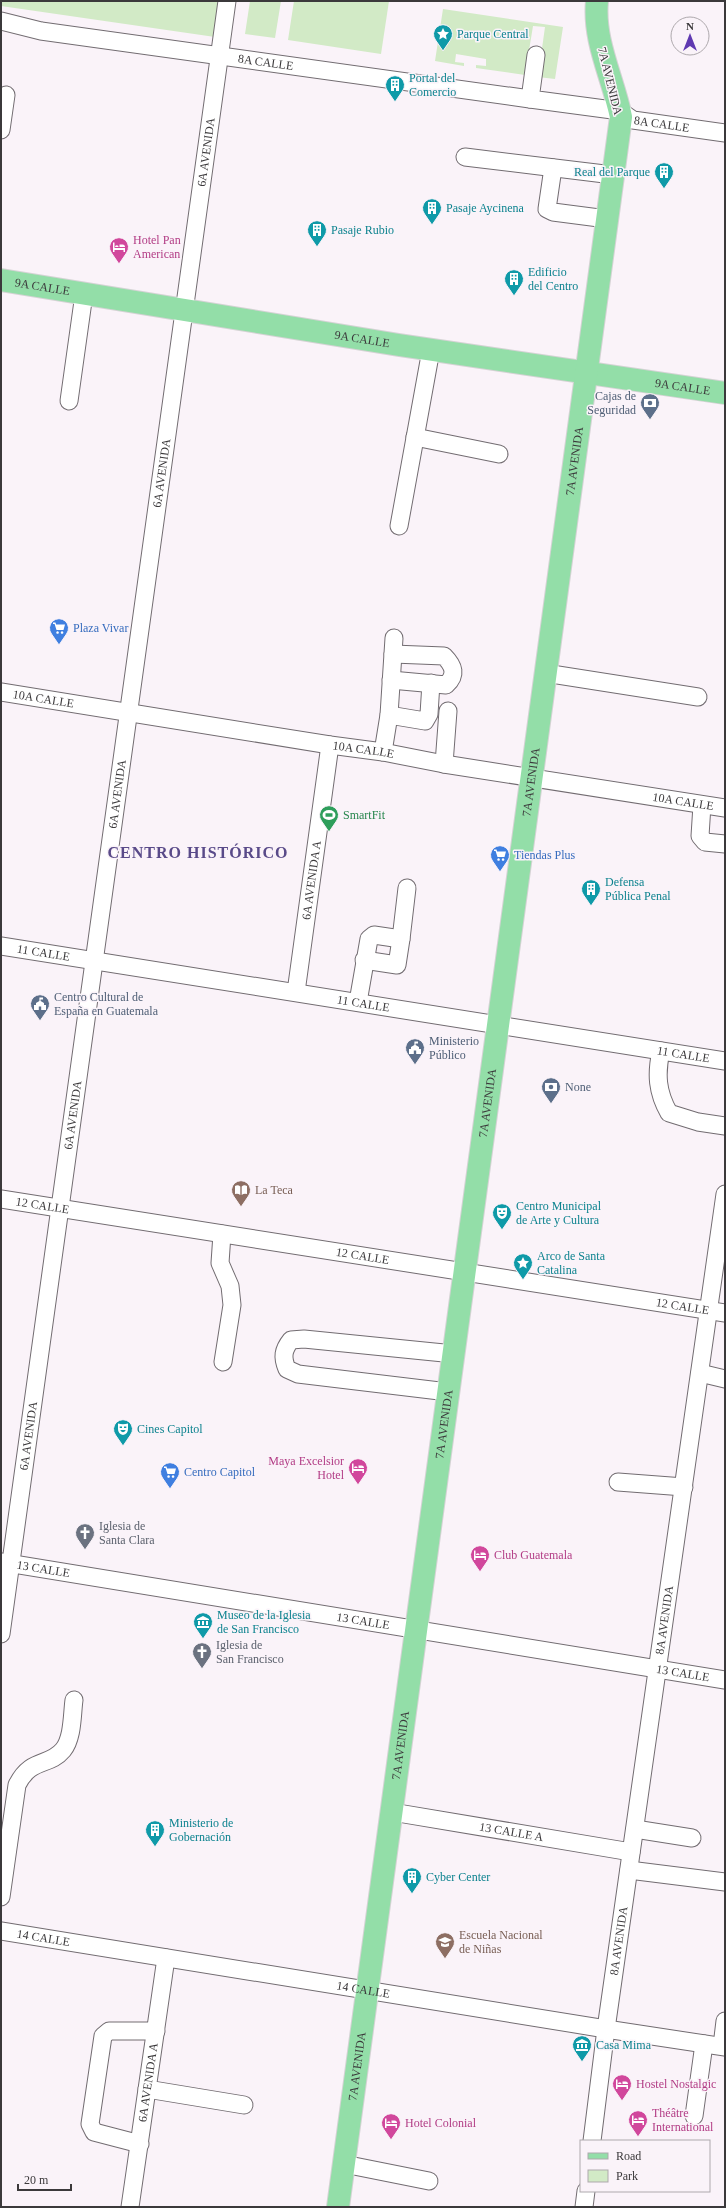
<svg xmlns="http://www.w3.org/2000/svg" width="726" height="2208" font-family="'Times New Roman',serif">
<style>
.green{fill:#d2eac6}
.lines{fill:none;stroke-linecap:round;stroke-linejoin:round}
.minor-casing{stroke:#726c71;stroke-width:19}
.major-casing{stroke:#d4d3d4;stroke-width:24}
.minor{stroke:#fff;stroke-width:17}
.major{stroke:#93dea8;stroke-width:22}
.labels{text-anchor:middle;stroke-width:3;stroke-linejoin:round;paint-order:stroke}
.culture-label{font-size:12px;fill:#0d838f;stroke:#faf3f9;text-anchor:start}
.street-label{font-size:12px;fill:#3b393b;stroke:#faf3f9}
.hotel-label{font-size:12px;fill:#b23c85;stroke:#faf3f9;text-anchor:start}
.service-label{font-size:12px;fill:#4e5e75;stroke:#faf3f9;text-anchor:start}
.shop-label{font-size:12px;fill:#366cbe;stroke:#faf3f9;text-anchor:start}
.leisure-label{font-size:12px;fill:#27864d;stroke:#faf3f9;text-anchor:start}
.education-label{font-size:12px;fill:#785e54;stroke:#faf3f9;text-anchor:start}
.worship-label{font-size:12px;fill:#5b616d;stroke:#faf3f9;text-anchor:start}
.district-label{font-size:16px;font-weight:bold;letter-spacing:1px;fill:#594a89;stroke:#faf3f9}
</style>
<rect width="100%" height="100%" fill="#faf3f9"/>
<g class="green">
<polygon points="1,1 220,1 215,37 1,6"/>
<polygon points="250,1 281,1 275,38 245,34"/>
<polygon points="294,1 389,1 381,54 288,40"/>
<polygon points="443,9 563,27 555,79 538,77 545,27 533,26 525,75 476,68 476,65 486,66 486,59 456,54 455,62 464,63 464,66 435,61"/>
</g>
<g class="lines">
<defs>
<g id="minor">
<path id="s1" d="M 1,21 L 41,31 L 530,99"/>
<path id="s2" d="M 536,55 L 530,99 L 620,111 L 633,120 L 725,133"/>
<polyline points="1,130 6,95"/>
<polyline points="465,157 613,175"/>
<polyline points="553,168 547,209 553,212 607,219"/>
<polyline points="69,401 84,294"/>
<polyline points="415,437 499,454"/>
<polyline points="399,526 431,350"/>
<polyline points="545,673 698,697"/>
<path d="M 391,680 L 446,685 C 457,675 454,666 444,656 L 393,654"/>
<path id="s3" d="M 1,692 L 330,745 L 383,752 L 444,764 L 725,808"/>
<polyline points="389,715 425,721 429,714 431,683"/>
<polyline points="383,752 389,715 394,638"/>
<polyline points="444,764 448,711"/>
<polyline points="702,805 700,836 705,842 725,844"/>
<path id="s4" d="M 1,946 L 725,1061"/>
<polyline points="364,960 397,965 401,939"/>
<path id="s5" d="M 296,992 L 330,745"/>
<polyline points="358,1002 369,939 374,935 401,939 407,888"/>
<path d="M 661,1051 C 656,1074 657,1092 669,1113 L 698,1122 L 725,1126"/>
<path id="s6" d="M 1,1199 L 725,1313"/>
<polyline points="222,1234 220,1263 230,1286 232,1305 223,1362"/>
<polyline points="700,1373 725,1379"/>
<path d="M 448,1392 L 298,1374 L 287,1369 C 282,1357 283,1350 291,1340 L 304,1339 L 454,1354"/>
<polyline points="618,1482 684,1487"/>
<path id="s7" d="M 1,1562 L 725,1680"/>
<path id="s8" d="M 1,1634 L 227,1"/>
<path id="s9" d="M 392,1812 L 631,1852"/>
<polyline points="635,1829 692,1838"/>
<polyline points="629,1870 725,1882"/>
<path d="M 1,1897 L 17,1785 C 31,1757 49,1767 63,1750 C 73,1738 72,1714 74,1700"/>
<path id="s10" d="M 1,1931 L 606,2029 L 725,2047"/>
<polyline points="722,2046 725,2021"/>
<polyline points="147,2089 244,2105"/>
<polyline points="694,2116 704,2044"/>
<path id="s11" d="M 592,2141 L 606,2029 L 725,1194"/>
<polyline points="140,2144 94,2132 90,2124 103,2036 109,2031 156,2031"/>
<polyline points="344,2164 429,2181"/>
<path id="s12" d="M 130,2207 L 166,1958"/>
<polyline points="584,2207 586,2191"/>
</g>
<g id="major">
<path id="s13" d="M 1,280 L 399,345 L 725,393"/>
<path id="s14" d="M 338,2207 L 621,117 C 613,78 593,41 597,1"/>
</g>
</defs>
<use href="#minor" class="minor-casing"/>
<use href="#major" class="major-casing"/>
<use href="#minor" class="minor"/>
<use href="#major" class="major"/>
</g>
<defs>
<symbol id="sight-pin" viewBox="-11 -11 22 30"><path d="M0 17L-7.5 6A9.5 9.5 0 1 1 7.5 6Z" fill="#0f9aa8" stroke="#faf3f9"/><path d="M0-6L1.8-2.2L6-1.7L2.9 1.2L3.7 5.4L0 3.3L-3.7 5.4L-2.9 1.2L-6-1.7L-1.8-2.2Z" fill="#fff"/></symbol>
<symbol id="building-pin" viewBox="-11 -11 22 30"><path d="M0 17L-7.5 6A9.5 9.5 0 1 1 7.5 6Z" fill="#0f9aa8" stroke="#faf3f9"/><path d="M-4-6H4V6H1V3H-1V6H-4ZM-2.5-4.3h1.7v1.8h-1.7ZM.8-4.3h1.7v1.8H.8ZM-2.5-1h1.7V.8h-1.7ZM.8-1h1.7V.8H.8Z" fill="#fff"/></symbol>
<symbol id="hotel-pin" viewBox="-11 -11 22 30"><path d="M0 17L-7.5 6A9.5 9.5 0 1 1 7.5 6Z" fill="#d1479c" stroke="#faf3f9"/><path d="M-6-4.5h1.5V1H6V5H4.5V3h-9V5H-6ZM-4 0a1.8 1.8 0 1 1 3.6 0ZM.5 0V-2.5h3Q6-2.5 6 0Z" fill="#fff"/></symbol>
<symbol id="bank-pin" viewBox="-11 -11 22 30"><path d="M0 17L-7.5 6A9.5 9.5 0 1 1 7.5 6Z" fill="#5c6f8a" stroke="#faf3f9"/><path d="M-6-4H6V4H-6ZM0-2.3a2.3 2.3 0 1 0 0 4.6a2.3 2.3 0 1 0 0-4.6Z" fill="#fff"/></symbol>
<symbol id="supermarket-pin" viewBox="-11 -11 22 30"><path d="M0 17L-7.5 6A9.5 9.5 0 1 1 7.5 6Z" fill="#3f7fe0" stroke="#faf3f9"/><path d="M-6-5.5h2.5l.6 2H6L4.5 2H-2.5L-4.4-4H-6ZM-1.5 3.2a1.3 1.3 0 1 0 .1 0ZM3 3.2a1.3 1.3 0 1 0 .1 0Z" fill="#fff"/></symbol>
<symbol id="stadium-pin" viewBox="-11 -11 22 30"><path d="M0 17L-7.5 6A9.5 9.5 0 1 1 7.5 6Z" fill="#2e9e5b" stroke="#faf3f9"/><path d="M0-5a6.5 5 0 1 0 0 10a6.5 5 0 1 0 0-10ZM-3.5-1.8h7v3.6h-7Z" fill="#fff"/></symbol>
<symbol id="civic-pin" viewBox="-11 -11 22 30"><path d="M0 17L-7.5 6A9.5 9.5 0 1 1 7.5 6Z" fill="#5c6f8a" stroke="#faf3f9"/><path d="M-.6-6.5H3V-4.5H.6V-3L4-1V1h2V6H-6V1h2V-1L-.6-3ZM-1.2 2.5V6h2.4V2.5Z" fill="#fff"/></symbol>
<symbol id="library-pin" viewBox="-11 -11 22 30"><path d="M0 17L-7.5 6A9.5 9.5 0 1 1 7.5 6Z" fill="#8d6e63" stroke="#faf3f9"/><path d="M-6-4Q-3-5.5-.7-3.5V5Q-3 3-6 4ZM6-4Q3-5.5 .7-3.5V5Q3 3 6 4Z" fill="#fff"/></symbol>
<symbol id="theatre-pin" viewBox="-11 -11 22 30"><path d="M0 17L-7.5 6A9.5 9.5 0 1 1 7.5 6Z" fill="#0f9aa8" stroke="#faf3f9"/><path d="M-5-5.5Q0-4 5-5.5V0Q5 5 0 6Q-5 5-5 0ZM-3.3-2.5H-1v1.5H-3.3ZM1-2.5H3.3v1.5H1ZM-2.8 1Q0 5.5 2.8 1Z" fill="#fff"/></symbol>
<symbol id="church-pin" viewBox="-11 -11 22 30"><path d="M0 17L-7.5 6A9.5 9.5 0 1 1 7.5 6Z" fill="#6b7280" stroke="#faf3f9"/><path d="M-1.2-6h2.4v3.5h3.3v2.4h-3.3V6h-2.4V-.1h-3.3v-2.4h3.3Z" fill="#fff"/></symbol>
<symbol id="museum-pin" viewBox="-11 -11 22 30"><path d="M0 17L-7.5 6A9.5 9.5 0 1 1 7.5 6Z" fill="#0f9aa8" stroke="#faf3f9"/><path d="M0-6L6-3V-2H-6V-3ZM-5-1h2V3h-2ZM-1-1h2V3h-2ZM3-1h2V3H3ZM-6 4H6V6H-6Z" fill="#fff"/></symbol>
<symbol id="school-pin" viewBox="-11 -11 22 30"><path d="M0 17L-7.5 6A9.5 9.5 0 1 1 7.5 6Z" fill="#8d6e63" stroke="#faf3f9"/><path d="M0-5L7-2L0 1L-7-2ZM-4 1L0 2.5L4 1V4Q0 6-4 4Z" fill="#fff"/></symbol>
</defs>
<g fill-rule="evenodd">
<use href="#sight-pin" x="432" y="23" width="22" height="30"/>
<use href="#building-pin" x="384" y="74" width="22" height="30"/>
<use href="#building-pin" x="653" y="161" width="22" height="30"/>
<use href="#building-pin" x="421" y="197" width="22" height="30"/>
<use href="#building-pin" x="306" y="219" width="22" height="30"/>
<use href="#hotel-pin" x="108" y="236" width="22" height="30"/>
<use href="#building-pin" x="503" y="268" width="22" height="30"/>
<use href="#bank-pin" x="639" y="392" width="22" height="30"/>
<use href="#supermarket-pin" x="48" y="617" width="22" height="30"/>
<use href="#stadium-pin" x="318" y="804" width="22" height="30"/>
<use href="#supermarket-pin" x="489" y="844" width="22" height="30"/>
<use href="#building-pin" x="580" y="878" width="22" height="30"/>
<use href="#civic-pin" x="29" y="993" width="22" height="30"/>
<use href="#civic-pin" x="404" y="1037" width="22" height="30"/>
<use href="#bank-pin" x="540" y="1076" width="22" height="30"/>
<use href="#library-pin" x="230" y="1179" width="22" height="30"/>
<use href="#theatre-pin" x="491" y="1202" width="22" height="30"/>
<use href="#sight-pin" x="512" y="1252" width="22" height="30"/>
<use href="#theatre-pin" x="112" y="1418" width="22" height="30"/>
<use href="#hotel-pin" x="347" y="1457" width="22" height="30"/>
<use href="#supermarket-pin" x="159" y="1461" width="22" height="30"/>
<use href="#church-pin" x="74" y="1522" width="22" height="30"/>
<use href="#hotel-pin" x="469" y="1544" width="22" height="30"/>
<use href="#museum-pin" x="192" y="1611" width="22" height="30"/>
<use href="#church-pin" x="191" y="1641" width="22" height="30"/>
<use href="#building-pin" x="144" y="1819" width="22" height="30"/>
<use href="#building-pin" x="401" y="1866" width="22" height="30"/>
<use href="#school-pin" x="434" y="1931" width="22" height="30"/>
<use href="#museum-pin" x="571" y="2034" width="22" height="30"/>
<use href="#hotel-pin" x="611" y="2073" width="22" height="30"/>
<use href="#hotel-pin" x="627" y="2109" width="22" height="30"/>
<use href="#hotel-pin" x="380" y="2112" width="22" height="30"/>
</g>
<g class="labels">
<g class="culture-label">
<text x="457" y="38">Parque Central</text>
<text x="409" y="82">Portal del<tspan x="409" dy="14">Comercio</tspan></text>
<text x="650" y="176" text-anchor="end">Real del Parque</text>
<text x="446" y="212">Pasaje Aycinena</text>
<text x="331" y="234">Pasaje Rubio</text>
<text x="528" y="276">Edificio<tspan x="528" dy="14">del Centro</tspan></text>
<text x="605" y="886">Defensa<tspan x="605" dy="14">Pública Penal</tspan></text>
<text x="516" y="1210">Centro Municipal<tspan x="516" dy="14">de Arte y Cultura</tspan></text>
<text x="537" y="1260">Arco de Santa<tspan x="537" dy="14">Catalina</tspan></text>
<text x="137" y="1433">Cines Capitol</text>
<text x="217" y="1619">Museo de la Iglesia<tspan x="217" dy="14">de San Francisco</tspan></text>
<text x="169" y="1827">Ministerio de<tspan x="169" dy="14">Gobernación</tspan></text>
<text x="426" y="1881">Cyber Center</text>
<text x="596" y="2049">Casa Mima</text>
</g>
<g class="street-label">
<text dy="4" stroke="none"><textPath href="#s1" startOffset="268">8A CALLE</textPath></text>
<text transform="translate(610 81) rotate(76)" y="4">7A AVENIDA</text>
<text dy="4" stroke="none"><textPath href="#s2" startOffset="180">8A CALLE</textPath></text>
<text dy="4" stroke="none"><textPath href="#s8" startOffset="1496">6A AVENIDA</textPath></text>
<text dy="4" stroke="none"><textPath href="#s13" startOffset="42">9A CALLE</textPath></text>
<text dy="4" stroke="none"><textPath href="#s13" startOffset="366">9A CALLE</textPath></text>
<text dy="4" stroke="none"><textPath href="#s13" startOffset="690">9A CALLE</textPath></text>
<text dy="4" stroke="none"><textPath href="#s14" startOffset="1762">7A AVENIDA</textPath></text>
<text dy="4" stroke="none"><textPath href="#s8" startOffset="1172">6A AVENIDA</textPath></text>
<text dy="4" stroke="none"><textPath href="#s3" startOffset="43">10A CALLE</textPath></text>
<text dy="4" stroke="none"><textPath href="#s3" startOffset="367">10A CALLE</textPath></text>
<text dy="4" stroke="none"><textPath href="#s14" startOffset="1438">7A AVENIDA</textPath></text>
<text dy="4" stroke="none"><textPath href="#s8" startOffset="848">6A AVENIDA</textPath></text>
<text dy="4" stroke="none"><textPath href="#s3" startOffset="691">10A CALLE</textPath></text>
<text dy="4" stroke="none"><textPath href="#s5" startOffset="113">6A AVENIDA A</textPath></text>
<text dy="4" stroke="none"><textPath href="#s4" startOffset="43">11 CALLE</textPath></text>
<text dy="4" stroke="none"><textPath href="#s4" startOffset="367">11 CALLE</textPath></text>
<text dy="4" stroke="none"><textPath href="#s4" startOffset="691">11 CALLE</textPath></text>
<text dy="4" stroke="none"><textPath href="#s14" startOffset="1114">7A AVENIDA</textPath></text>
<text dy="4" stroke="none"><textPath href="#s8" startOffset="524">6A AVENIDA</textPath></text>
<text dy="4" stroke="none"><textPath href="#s6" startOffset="42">12 CALLE</textPath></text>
<text dy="4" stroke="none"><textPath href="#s6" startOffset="366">12 CALLE</textPath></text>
<text dy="4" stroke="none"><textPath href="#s6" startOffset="690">12 CALLE</textPath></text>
<text dy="4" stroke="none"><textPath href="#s14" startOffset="790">7A AVENIDA</textPath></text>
<text dy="4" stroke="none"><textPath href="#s8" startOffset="200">6A AVENIDA</textPath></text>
<text dy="4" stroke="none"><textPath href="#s7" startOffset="43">13 CALLE</textPath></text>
<text dy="4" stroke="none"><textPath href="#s11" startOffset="526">8A AVENIDA</textPath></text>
<text dy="4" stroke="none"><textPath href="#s7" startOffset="367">13 CALLE</textPath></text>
<text dy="4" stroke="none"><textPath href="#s7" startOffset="691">13 CALLE</textPath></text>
<text dy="4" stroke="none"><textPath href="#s14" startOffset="466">7A AVENIDA</textPath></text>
<text dy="4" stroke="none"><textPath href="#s9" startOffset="121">13 CALLE A</textPath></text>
<text dy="4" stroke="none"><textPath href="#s10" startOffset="43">14 CALLE</textPath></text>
<text dy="4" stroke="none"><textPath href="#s11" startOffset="202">8A AVENIDA</textPath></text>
<text dy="4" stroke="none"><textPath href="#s10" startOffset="367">14 CALLE</textPath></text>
<text dy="4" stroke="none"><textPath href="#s14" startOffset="142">7A AVENIDA</textPath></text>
<text dy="4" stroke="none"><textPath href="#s12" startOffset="126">6A AVENIDA A</textPath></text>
</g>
<g class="hotel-label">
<text x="133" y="244">Hotel Pan<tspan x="133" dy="14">American</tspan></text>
<text x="344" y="1465" text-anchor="end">Maya Excelsior<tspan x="344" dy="14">Hotel</tspan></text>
<text x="494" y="1559">Club Guatemala</text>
<text x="636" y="2088">Hostel Nostalgic</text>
<text x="652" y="2117">Théâtre<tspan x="652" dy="14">International</tspan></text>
<text x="405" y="2127">Hotel Colonial</text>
</g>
<g class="service-label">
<text x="636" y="400" text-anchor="end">Cajas de<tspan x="636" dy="14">Seguridad</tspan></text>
<text x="54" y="1001">Centro Cultural de<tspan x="54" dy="14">España en Guatemala</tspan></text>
<text x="429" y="1045">Ministerio<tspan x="429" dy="14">Público</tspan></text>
<text x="565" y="1091">None</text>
</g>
<g class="shop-label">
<text x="73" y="632">Plaza Vivar</text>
<text x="514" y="859">Tiendas Plus</text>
<text x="184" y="1476">Centro Capitol</text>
</g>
<g class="leisure-label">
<text x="343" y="819">SmartFit</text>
</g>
<g class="education-label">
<text x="255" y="1194">La Teca</text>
<text x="459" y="1939">Escuela Nacional<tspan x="459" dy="14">de Niñas</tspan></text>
</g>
<g class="worship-label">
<text x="99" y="1530">Iglesia de<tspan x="99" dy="14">Santa Clara</tspan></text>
<text x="216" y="1649">Iglesia de<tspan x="216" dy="14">San Francisco</tspan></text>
</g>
<g class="district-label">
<text x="198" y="858">CENTRO HISTÓRICO</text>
</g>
</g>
<rect width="726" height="2208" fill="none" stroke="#3b393b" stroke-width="4"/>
<rect x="580" y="2140" width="130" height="52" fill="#faf3f9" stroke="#aea9ad"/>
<rect x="588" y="2153" width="20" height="6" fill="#93dea8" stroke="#aea9ad"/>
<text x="616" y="2160" font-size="12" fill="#3b393b">Road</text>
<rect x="588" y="2170" width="20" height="12" fill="#d2eac6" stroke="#aea9ad"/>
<text x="616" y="2180" font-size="12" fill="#3b393b">Park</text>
<g transform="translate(690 36)"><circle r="19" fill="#faf3f9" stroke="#aea9ad"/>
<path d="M0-3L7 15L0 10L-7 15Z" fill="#5f39b1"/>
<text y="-6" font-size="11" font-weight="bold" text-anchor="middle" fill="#3b393b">N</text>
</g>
<path d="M18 2184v6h53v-6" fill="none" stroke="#3b393b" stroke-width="2"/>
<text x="24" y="2184" font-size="12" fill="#3b393b" stroke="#faf3f9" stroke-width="3" paint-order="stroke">20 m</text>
</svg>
